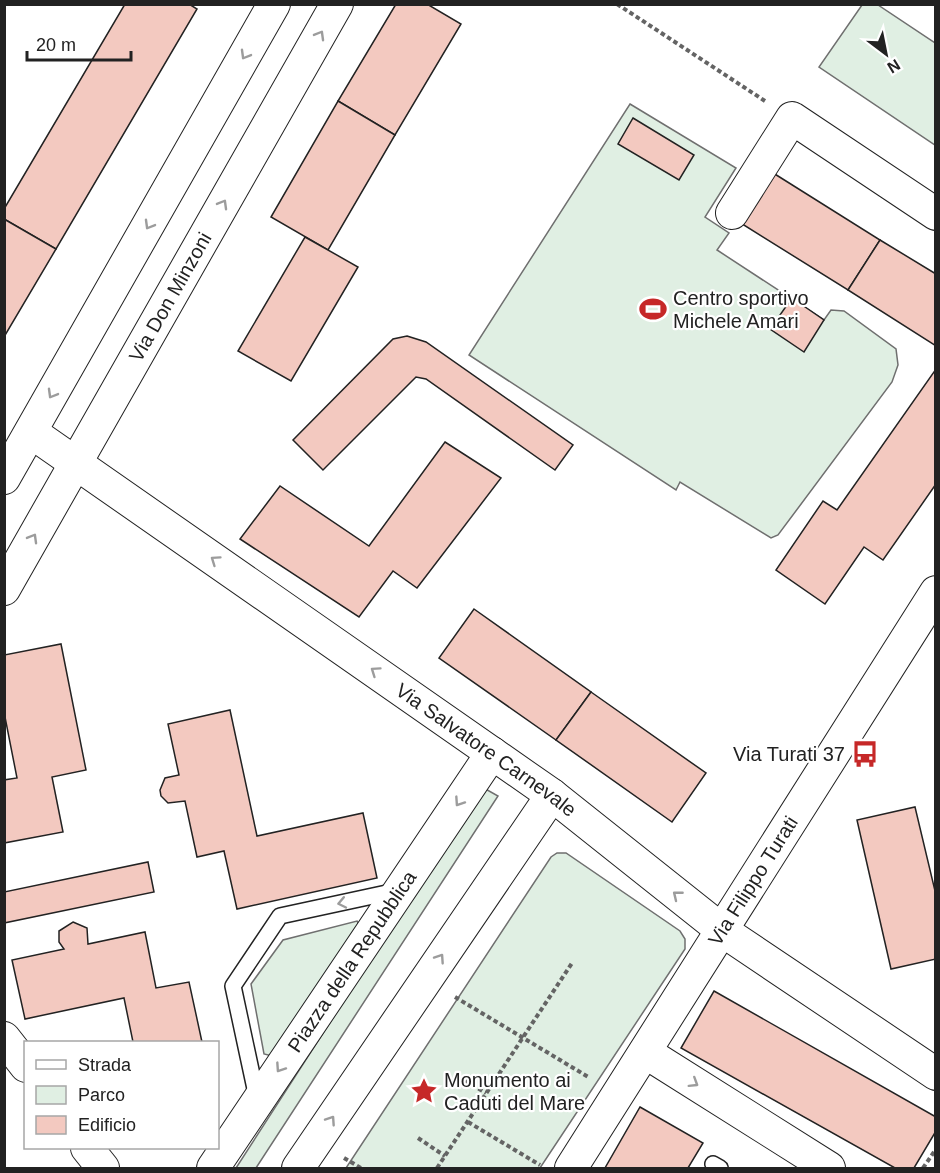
<svg xmlns="http://www.w3.org/2000/svg" width="940" height="1173" font-family="Helvetica,sans-serif">
<style>
.green{fill:#e0efe3;stroke:#6f6f6f;stroke-width:1.5}
.building{fill:#f3c9c0;stroke:#222;stroke-width:1.5}
.lines{fill:none;stroke-linecap:round;stroke-linejoin:round}
.lane-casing{stroke:#222;stroke-width:18}
.street-casing{stroke:#222;stroke-width:34}
.path{stroke:#646464;stroke-width:4;stroke-dasharray:4.5 3;stroke-linecap:butt}
.lane{stroke:#fff;stroke-width:15}
.street{stroke:#fff;stroke-width:32}
.oneway{stroke:#9c9c9c}
.labels{text-anchor:middle;stroke-width:4.5;stroke-linejoin:round;paint-order:stroke}
.street-label{font-size:20px;fill:#222;stroke:#fff}
.poi-label{font-size:20px;fill:#222;stroke:#fff;text-anchor:start}
</style>
<rect width="100%" height="100%" fill="#fff"/>
<g class="green">
<polygon points="862,5 878,5 935,43 935,145 819,67"/>
<polygon points="630,104 736,168 705,217 729,233 717,250 824,320 831,310 844,311 896,349 898,365 892,382 778,535 771,538 680,482 676,490 469,355"/>
<polygon points="482,787 498,796 256,1168 236,1168"/>
<polygon points="557,853 566,853 680,931 685,939 685,949 540,1168 346,1168 551,857"/>
<polygon points="357,921 360,926 272,1056 264,1054 251,984 283,940"/>
</g>
<g class="building">
<polygon points="125,4 189,4 197,9 56,249 4,219 4,209"/>
<polygon points="396,4 427,4 461,24 395,135 338,101"/>
<polygon points="338,101 395,135 328,250 271,217"/>
<polygon points="633,118 694,155 679,180 618,144"/>
<polygon points="770,171 880,240 848,290 739,222"/>
<polygon points="4,219 56,249 4,337"/>
<polygon points="305,237 358,267 291,381 238,351"/>
<polygon points="880,240 936,274 936,346 848,290"/>
<polygon points="792,298 824,320 804,352 770,329"/>
<polygon points="407,336 426,342 573,445 555,470 426,379 416,377 323,470 293,440 393,339"/>
<polygon points="936,369 936,484 883,560 864,547 825,604 776,570 823,501 837,510"/>
<polygon points="445,442 501,478 417,588 393,571 359,617 240,539 280,486 369,546"/>
<polygon points="474,609 591,692 556,740 439,658"/>
<polygon points="61,644 86,770 52,777 63,832 4,843 4,780 17,778 4,712 4,655"/>
<polygon points="591,692 706,773 672,822 556,740"/>
<polygon points="230,710 257,836 363,813 377,878 237,909 224,851 197,857 185,801 168,803 161,796 160,790 165,778 179,775 168,724"/>
<polygon points="915,807 936,895 936,959 891,969 857,820"/>
<polygon points="148,862 154,892 4,923 4,892"/>
<polygon points="73,922 87,928 88,944 145,932 156,988 189,982 202,1042 133,1042 124,998 25,1019 12,960 64,949 59,942 59,931"/>
<polygon points="714,991 936,1117 936,1131 914,1168 895,1168 681,1048"/>
<polygon points="640,1107 703,1143 688,1168 605,1168"/>
</g>
<g class="lines">
<defs>
<g id="lane">
<polyline points="257,1098 233,986 280,916 396,891"/>
<polyline points="713,1164 720,1168"/>
</g>
<g id="street">
<polyline points="732,213 792,118 936,214"/>
<path id="s1" d="M 31,432 L 552,795 L 723,931 L 936,1074"/>
<polyline points="4,478 274,4"/>
<path id="s2" d="M 4,589 L 337,4"/>
<polyline points="4,1038 26,1066"/>
<polyline points="645,1052 829,1168"/>
<polyline points="87,1148 103,1168"/>
<path id="s3" d="M 213,1168 L 492,753"/>
<polyline points="298,1168 552,795"/>
<path id="s4" d="M 571,1168 L 936,592"/>
</g>
</defs>
<use href="#lane" class="lane-casing"/>
<use href="#street" class="street-casing"/>
<g class="path">
<polyline points="617,4 765,101"/>
<polyline points="455,997 590,1078"/>
<polyline points="459,1077 486,1093"/>
<polyline points="468,1122 540,1165"/>
<polyline points="418,1138 445,1156"/>
<polyline points="344,1158 361,1168"/>
<polyline points="437,1168 572,963"/>
<polyline points="923,1168 936,1149"/>
</g>
<use href="#lane" class="lane"/>
<use href="#street" class="street"/>
</g>
<defs><path id="oneway-chevron" d="M-2-3.5L2.5 0L-2 3.5" fill="none" stroke-width="1.6" stroke-linecap="round" stroke-linejoin="round" transform="scale(1.5)"/></defs>
<g class="oneway">
<use href="#oneway-chevron" transform="translate(320 35) rotate(-60)"/>
<use href="#oneway-chevron" transform="translate(245 55) rotate(120)"/>
<use href="#oneway-chevron" transform="translate(223 204) rotate(-60)"/>
<use href="#oneway-chevron" transform="translate(149 225) rotate(120)"/>
<use href="#oneway-chevron" transform="translate(52 394) rotate(120)"/>
<use href="#oneway-chevron" transform="translate(33 538) rotate(-60)"/>
<use href="#oneway-chevron" transform="translate(215 560) rotate(-145)"/>
<use href="#oneway-chevron" transform="translate(375 671) rotate(-145)"/>
<use href="#oneway-chevron" transform="translate(459 802) rotate(124)"/>
<use href="#oneway-chevron" transform="translate(677 895) rotate(-141)"/>
<use href="#oneway-chevron" transform="translate(342 903) rotate(168)"/>
<use href="#oneway-chevron" transform="translate(440 958) rotate(-56)"/>
<use href="#oneway-chevron" transform="translate(280 1068) rotate(124)"/>
<use href="#oneway-chevron" transform="translate(694 1083) rotate(32)"/>
<use href="#oneway-chevron" transform="translate(331 1120) rotate(-56)"/>
</g>
<defs>
<symbol id="stadium-bare" viewBox="-9 -9 18 18"><path d="M0-5a6.5 5 0 1 0 0 10a6.5 5 0 1 0 0-10ZM-3.5-1.8h7v3.6h-7Z" fill="#c62828" stroke="#fff" stroke-width="2.5" paint-order="stroke"/></symbol>
<symbol id="bus-bare" viewBox="-9 -9 18 18"><path d="M-5-6H5V4H4V6H2V4H-2V6H-4V4H-5ZM-3.5-4V0h7V-4ZM-3.5 1.2v1.5H-2V1.2ZM2 1.2v1.5H3.5V1.2Z" fill="#c62828" stroke="#fff" stroke-width="2.5" paint-order="stroke"/></symbol>
<symbol id="sight-bare" viewBox="-9 -9 18 18"><path d="M0-6L1.8-2.2L6-1.7L2.9 1.2L3.7 5.4L0 3.3L-3.7 5.4L-2.9 1.2L-6-1.7L-1.8-2.2Z" fill="#c62828" stroke="#fff" stroke-width="2.5" paint-order="stroke"/></symbol>
</defs>
<g fill-rule="evenodd">
<use href="#stadium-bare" x="634" y="290" width="38" height="38"/>
<use href="#bus-bare" x="846" y="735" width="38" height="38"/>
<use href="#sight-bare" x="405" y="1072" width="38" height="38"/>
</g>
<g class="labels">
<g class="street-label">
<text dy="7" stroke="none"><textPath href="#s2" startOffset="336">Via Don Minzoni</textPath></text>
<text dy="7" stroke="none"><textPath href="#s1" startOffset="555">Via Salvatore Carnevale</textPath></text>
<text dy="7" stroke="none"><textPath href="#s4" startOffset="340">Via Filippo Turati</textPath></text>
<text dy="7" stroke="none"><textPath href="#s3" startOffset="249">Piazza della Repubblica</textPath></text>
</g>
<g class="poi-label">
<text x="673" y="305">Centro sportivo<tspan x="673" dy="23">Michele Amari</tspan></text>
<text x="845" y="761" text-anchor="end">Via Turati 37</text>
<text x="444" y="1087">Monumento ai<tspan x="444" dy="23">Caduti del Mare</tspan></text>
</g>
</g>
<rect width="940" height="1173" fill="none" stroke="#222222" stroke-width="12"/>
<rect x="24" y="1041" width="195" height="108" fill="#ffffff" stroke="#a7a7a7" stroke-width="1.5"/>
<rect x="36" y="1060" width="30" height="9" fill="#ffffff" stroke="#a7a7a7" stroke-width="1.5"/>
<text x="78" y="1071" font-size="18" fill="#222222">Strada</text>
<rect x="36" y="1086" width="30" height="18" fill="#e0efe3" stroke="#a7a7a7" stroke-width="1.5"/>
<text x="78" y="1101" font-size="18" fill="#222222">Parco</text>
<rect x="36" y="1116" width="30" height="18" fill="#f3c9c0" stroke="#a7a7a7" stroke-width="1.5"/>
<text x="78" y="1131" font-size="18" fill="#222222">Edificio</text>
<g transform="translate(886 54) rotate(148)" stroke="#ffffff" stroke-width="4.5" paint-order="stroke">
<path d="M0-4.5L10 22L0 15L-10 22Z" fill="#222222"/>
<text y="-9" font-size="16" font-weight="bold" text-anchor="middle" fill="#222222">N</text>
</g>
<path d="M27 51v9h104v-9" fill="none" stroke="#222222" stroke-width="3"/>
<text x="36" y="51" font-size="18" fill="#222222" stroke="#ffffff" stroke-width="4.5" paint-order="stroke">20 m</text>
</svg>
